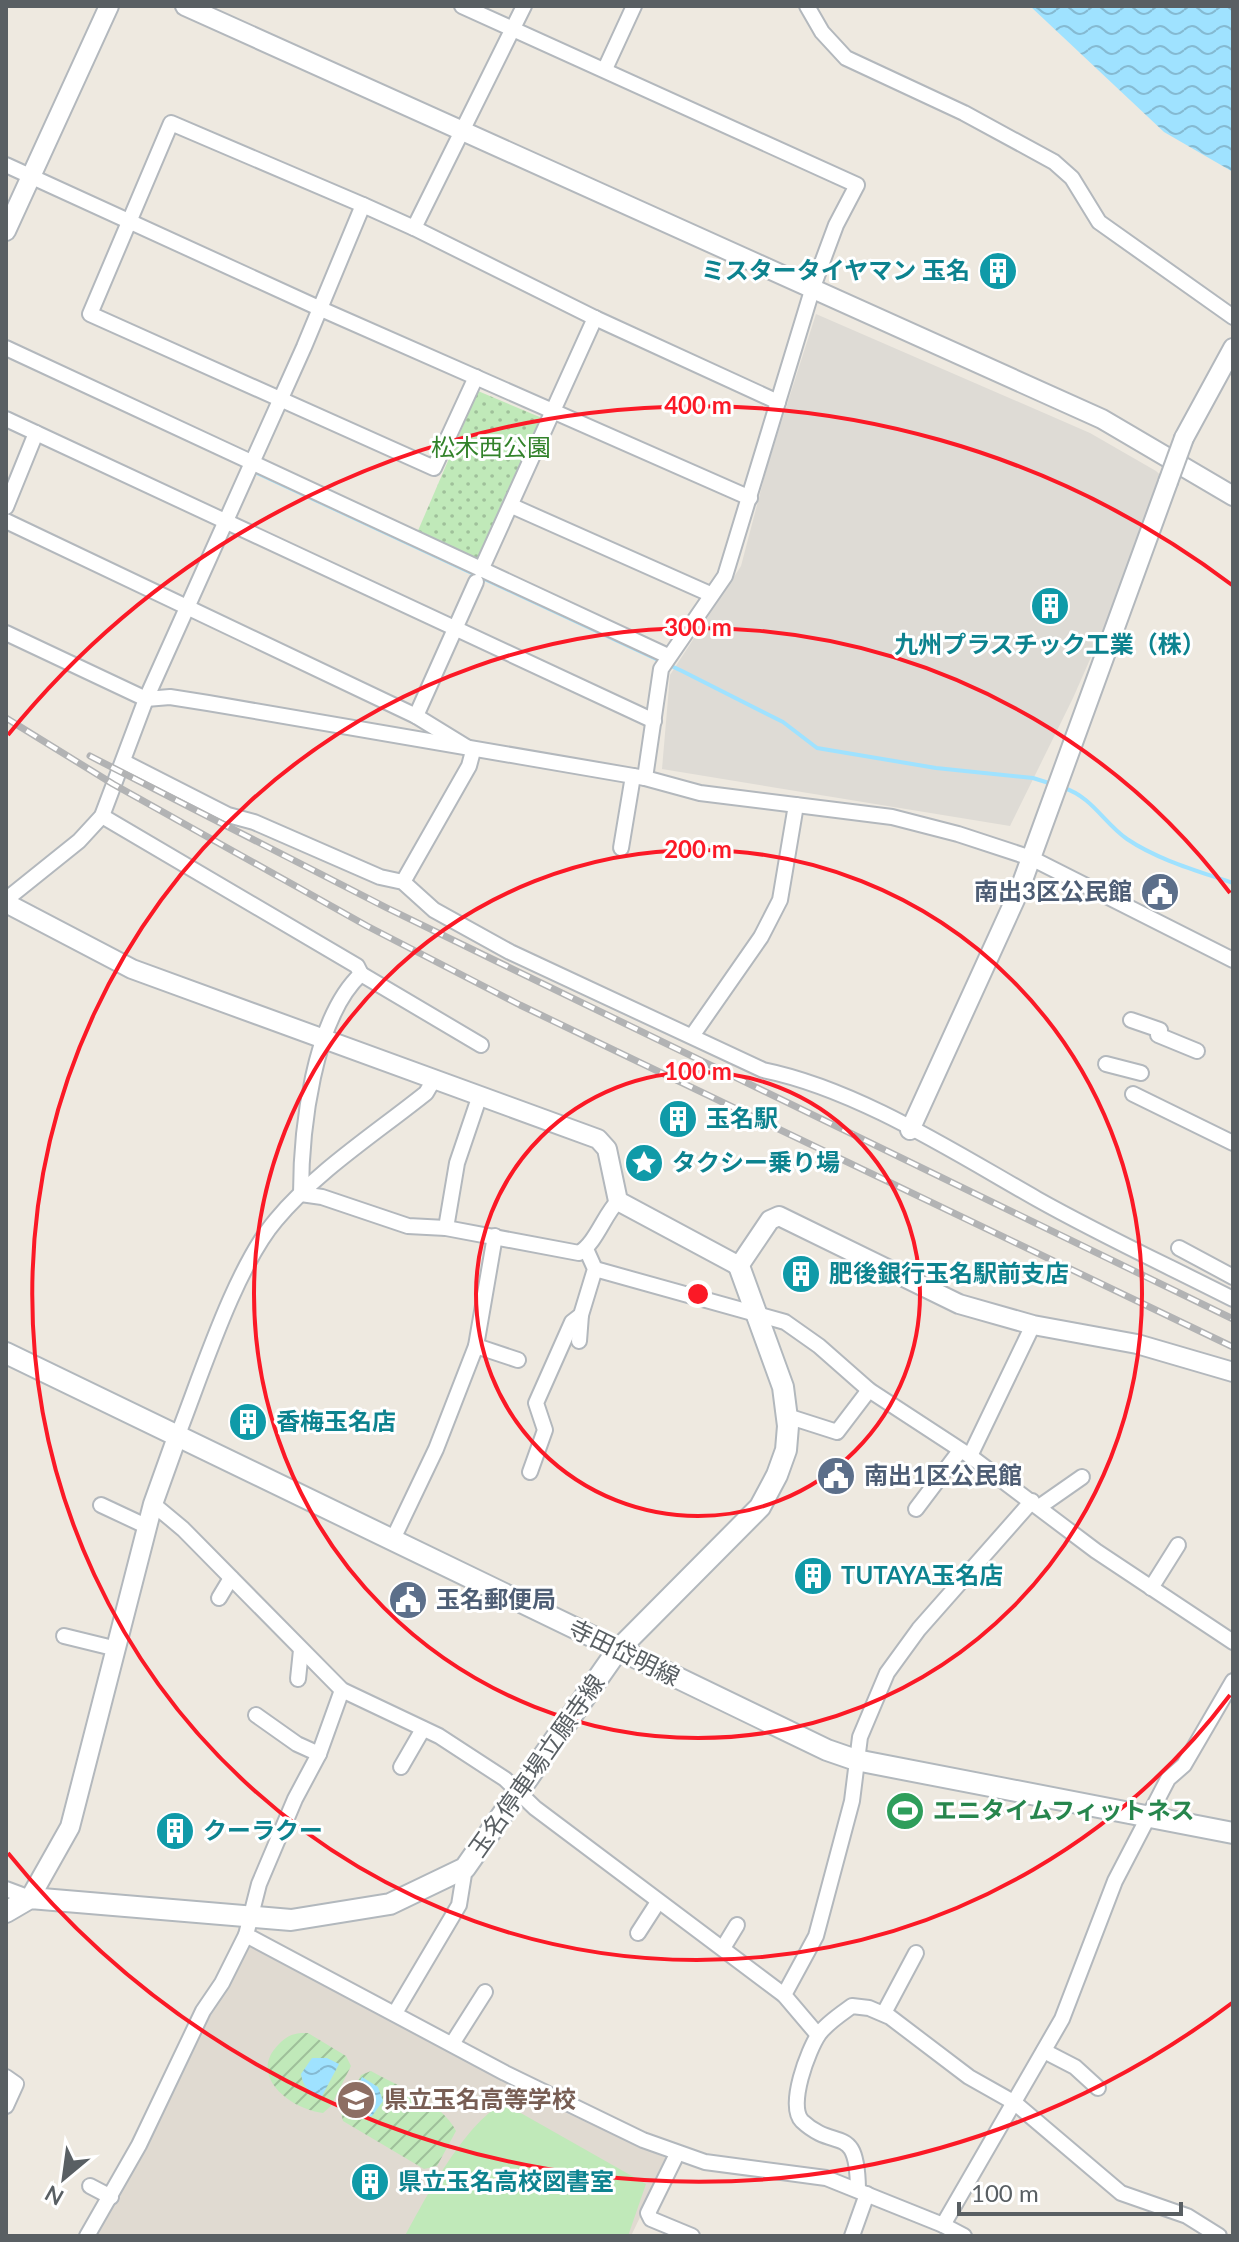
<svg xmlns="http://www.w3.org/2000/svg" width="1239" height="2242" font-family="Lato,'Noto Sans JP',sans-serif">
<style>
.industrial{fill:#dedbd5}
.education{fill:#e0dad1}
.park{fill:url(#park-dots)}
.garden{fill:url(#garden-furrows)}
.pitch{fill:#c0e9b9}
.water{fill:url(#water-waves)}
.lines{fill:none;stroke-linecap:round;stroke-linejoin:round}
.stream{stroke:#9fe2ff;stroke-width:4}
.minor-casing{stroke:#b3b8bd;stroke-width:18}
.tertiary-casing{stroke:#b3b8bd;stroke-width:22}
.secondary-casing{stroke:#b2b8bd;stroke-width:24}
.minor{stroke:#fff;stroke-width:14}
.tertiary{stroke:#fff;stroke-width:18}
.secondary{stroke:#fff;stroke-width:20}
.rail-casing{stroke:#b2b3b4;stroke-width:7}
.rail{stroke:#fff;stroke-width:4;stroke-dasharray:12;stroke-linecap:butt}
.tertiary-bridge-casing{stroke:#b3b8bd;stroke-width:22;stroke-linecap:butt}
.tertiary-bridge{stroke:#fff;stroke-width:18}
.ring{fill:none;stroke:#fb1926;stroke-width:4}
.labels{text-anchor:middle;stroke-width:6;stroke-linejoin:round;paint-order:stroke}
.culture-label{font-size:24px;font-weight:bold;fill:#0d838f;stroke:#fff;text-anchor:start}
.park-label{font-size:24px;fill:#32822a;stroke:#fff}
.service-label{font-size:24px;font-weight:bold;fill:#4e5e75;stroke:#fff;text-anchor:start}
.street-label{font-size:24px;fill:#595f63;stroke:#fff}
.leisure-label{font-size:24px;font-weight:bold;fill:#27864d;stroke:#fff;text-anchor:start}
.education-label{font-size:24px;font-weight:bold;fill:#785e54;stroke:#fff;text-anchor:start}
.centre{fill:#fb1926;stroke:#fff;stroke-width:4}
.ring-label{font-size:24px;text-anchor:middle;font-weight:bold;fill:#fb1926;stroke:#fff;stroke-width:6;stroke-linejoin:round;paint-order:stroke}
</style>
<defs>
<pattern id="park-dots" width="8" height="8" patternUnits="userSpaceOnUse" patternTransform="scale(2)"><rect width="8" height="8" fill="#c0e9b9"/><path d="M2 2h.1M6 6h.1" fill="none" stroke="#9fc09a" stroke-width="1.8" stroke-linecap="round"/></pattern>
<pattern id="garden-furrows" width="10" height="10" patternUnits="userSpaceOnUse" patternTransform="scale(2)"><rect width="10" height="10" fill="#c0e9b9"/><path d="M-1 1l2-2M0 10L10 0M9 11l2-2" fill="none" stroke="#9fc09a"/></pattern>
<pattern id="water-waves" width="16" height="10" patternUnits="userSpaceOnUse" patternTransform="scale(2)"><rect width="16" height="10" fill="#9fe2ff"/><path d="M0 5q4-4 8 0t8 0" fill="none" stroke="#85bad2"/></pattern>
</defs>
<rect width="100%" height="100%" fill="#eee9e0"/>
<polygon class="industrial" points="816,314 1090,433 1156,471 1168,482 1073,698 1010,826 662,769 670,675 741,566 767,467"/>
<polygon class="education" points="251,1942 564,2112 668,2159 631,2236 94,2236 176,2088 188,2057"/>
<polygon class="park" points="478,391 542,418 479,560 417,533"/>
<g class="garden">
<path d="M 301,2033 L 308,2033 L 346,2056 L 351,2066 L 331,2106 L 323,2113 C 292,2110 246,2076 279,2044 C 286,2037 291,2034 301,2033 Z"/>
<path d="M 371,2071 C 399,2087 441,2101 456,2131 L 437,2166 L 424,2169 L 343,2121 L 341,2113 L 361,2075 Z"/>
</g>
<path class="pitch" d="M 503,2103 L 646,2184 L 628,2236 L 405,2236 C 426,2197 464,2125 503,2103 Z"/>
<g class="water">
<polygon points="1030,6 1233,6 1233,172 1164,132"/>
<path d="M 312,2058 L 327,2058 L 339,2064 L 321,2098 C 309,2092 303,2087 301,2074 Z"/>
<polygon points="362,2077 378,2087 383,2101 372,2116 357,2117 345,2111"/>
</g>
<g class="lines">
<g class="stream">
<polyline points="253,471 682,671 783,722 817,748 936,768 1033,778 1052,784"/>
<path d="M 1064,788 C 1092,797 1104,823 1127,839 C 1158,860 1198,871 1233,883"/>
</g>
<defs>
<g id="minor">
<polyline points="462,6 857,185 836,225 813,287 725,576 661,669 645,778"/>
<polyline points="807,6 822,32 846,58 964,113 1054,162 1072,178 1099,222 1233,317"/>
<polyline points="605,69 634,6"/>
<polyline points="6,165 321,309 750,498"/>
<polyline points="363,205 171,123 90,314 434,468 476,377"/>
<polyline points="414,228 595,318 778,402"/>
<polyline points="6,348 668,656"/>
<polyline points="6,419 654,721"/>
<polyline points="512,506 710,594"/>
<polyline points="6,507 36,433"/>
<polyline points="6,521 416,716 473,751 469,766 403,882"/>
<polyline points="481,570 595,318"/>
<polyline points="6,633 146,699 170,697 208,703 645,778 700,793 892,817 958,834 1031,858 1233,960"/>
<polyline points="416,716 476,582"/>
<path d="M 124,762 L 228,815 L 254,822 L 380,877 L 403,882 L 434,910 L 510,952 L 763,1070 C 857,1089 954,1152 1037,1199 C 1101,1235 1168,1266 1233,1299"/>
<path d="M 102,816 L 357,966 L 361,974 C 313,1019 301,1131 301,1194"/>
<polyline points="621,848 633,776"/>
<polyline points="7,904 13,894 79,841 102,816 146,699 304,347 363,205 414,228 524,6"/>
<polyline points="361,974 481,1045"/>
<polyline points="1131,1020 1160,1030"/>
<polyline points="1158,1035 1197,1051"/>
<polyline points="692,1036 761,937 780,900 796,805"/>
<polyline points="1106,1064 1141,1073"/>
<polyline points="1133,1094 1233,1143"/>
<path d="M 301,1194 L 322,1197 L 408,1226 L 446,1228 L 579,1253 C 596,1243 604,1215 618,1201"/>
<polyline points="446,1228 457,1163 479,1098"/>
<polyline points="1179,1248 1233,1277"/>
<polyline points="595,1269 785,1322 819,1346 869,1390 970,1456 1096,1551 1233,1642"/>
<polyline points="579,1341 581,1315"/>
<polyline points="476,1346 518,1360"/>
<polyline points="787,1416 837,1432 869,1390"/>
<path d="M 177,1437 C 201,1376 235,1268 276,1220 C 317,1171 376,1133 426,1093 L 433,1081"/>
<polyline points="970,1456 1033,1325"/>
<polyline points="530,1472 545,1430 536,1403 572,1322 581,1315 595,1269 586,1249"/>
<polyline points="153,1504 183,1529 342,1690 439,1736 505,1779 535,1808 784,1995 818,2035"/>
<polyline points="101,1505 148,1527"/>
<polyline points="1039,1507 1082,1477"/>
<polyline points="916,1509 959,1452"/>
<polyline points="393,1539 436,1449 476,1346 495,1236"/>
<polyline points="1151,1588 1178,1545"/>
<polyline points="219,1598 231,1578"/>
<polyline points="64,1636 117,1649"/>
<polyline points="298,1679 301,1650"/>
<polyline points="256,1715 297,1744 319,1754"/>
<polyline points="401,1767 423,1729"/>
<polyline points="6,1889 30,1898"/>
<polyline points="638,1933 658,1902"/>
<polyline points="246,1935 505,2073 643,2140 705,2162 826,2178 943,2225 1062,2019 1115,1881 1168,1779 1184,1765 1233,1681"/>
<polyline points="723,1948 737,1925"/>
<polyline points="784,1995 816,1936 852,1801 860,1737 887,1673 919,1629 1032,1501"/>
<polyline points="395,2013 459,1905 465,1868"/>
<polyline points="884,2013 916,1953"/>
<polyline points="452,2044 485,1992"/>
<polyline points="1044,2051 1075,2067 1098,2088"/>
<polyline points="6,2077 16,2084 6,2106"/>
<polyline points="677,2154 648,2213 651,2219 692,2236"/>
<polyline points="90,2186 111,2197"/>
<path d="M 858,2189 C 857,2121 836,2153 802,2121 C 787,2106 808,2050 819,2034 C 827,2023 841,2014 852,2006 L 869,2008 L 890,2017 L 969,2077 L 1015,2103 L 1121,2193 L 1187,2216 L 1219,2236"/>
<polyline points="943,2225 964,2236"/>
<polyline points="87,2236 139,2145 203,2011 222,1983 246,1935 259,1884 295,1799 319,1754 342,1690"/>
<polyline points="852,2236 867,2194"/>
</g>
<g id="tertiary">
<polyline points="185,6 1102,419 1233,496"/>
<polyline points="6,231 109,6"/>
<polyline points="1184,438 1233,348"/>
<polyline points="6,903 132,969 598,1139 607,1149 618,1201 739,1266 770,1220 779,1216 959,1304 1033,1325 1137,1344 1233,1372"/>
<polyline points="910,1130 1019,891 1168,482"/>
<polyline points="30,1898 70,1827 153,1504 177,1437"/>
</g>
<g id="secondary">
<polyline points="6,1353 827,1750 856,1760 1233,1833"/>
<polyline points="6,1912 30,1898 291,1920 390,1904 465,1868 617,1651 760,1507 777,1475 786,1450 788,1426 783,1387 739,1266"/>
</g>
</defs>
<use href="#minor" class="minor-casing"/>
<use href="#tertiary" class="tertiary-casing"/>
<use href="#secondary" class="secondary-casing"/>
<use href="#minor" class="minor"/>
<use href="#tertiary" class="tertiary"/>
<use href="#secondary" class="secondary"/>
<defs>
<g id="rail">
<polyline points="6,718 113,784 367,926 520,1005 1233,1347"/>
<polyline points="90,756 387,908 1233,1319"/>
</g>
</defs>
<use href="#rail" class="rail-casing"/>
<use href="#rail" class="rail"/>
<defs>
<polyline id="tertiary-bridge" points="1168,482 1184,438"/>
</defs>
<use href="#tertiary-bridge" class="tertiary-bridge-casing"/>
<use href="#tertiary-bridge" class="tertiary-bridge"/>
</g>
<g class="ring">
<circle cx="698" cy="1294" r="222"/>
<circle cx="698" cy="1294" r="444"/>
<path d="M1230 1695A666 666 0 1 1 1230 893"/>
<path d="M1232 2003A888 888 0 0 1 8 1853M8 735A888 888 0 0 1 1232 585"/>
</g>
<defs>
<symbol id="building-disc" viewBox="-11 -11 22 22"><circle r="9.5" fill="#0f9aa8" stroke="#fff"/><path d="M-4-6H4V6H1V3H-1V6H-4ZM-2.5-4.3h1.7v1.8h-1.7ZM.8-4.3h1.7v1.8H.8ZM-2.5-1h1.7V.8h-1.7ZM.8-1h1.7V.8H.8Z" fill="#fff"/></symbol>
<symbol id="civic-disc" viewBox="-11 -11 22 22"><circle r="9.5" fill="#5c6f8a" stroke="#fff"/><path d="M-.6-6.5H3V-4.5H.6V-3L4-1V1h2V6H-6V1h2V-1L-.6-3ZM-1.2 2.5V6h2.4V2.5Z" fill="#fff"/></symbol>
<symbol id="sight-disc" viewBox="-11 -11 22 22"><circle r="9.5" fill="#0f9aa8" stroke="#fff"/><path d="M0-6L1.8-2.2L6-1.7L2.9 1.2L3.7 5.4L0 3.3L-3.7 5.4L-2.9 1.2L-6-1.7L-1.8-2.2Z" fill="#fff"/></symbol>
<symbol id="stadium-disc" viewBox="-11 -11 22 22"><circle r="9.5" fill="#2e9e5b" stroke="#fff"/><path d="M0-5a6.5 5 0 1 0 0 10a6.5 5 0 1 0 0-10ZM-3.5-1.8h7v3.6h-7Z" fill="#fff"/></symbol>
<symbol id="school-disc" viewBox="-11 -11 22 22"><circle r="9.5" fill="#8d6e63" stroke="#fff"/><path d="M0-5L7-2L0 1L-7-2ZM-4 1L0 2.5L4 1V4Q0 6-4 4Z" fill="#fff"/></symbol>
</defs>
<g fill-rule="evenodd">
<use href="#building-disc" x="976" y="249" width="44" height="44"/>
<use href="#building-disc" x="1028" y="584" width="44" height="44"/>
<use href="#civic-disc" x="1138" y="870" width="44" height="44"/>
<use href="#building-disc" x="656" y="1097" width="44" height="44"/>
<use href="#sight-disc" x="622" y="1141" width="44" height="44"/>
<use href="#building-disc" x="779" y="1252" width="44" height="44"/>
<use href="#building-disc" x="226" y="1400" width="44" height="44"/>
<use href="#civic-disc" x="814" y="1454" width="44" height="44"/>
<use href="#building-disc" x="791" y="1554" width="44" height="44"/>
<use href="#civic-disc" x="386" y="1578" width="44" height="44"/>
<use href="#stadium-disc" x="883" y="1789" width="44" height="44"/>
<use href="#building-disc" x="153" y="1809" width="44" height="44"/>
<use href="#school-disc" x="334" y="2078" width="44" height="44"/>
<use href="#building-disc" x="348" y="2160" width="44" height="44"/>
</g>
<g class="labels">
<g class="culture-label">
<text x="970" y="279" text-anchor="end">ミスタータイヤマン 玉名</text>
<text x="1050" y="653" text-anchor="middle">九州プラスチック工業（株）</text>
<text x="706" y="1127">玉名駅</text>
<text x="672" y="1171">タクシー乗り場</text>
<text x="829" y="1282">肥後銀行玉名駅前支店</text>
<text x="276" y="1430">香梅玉名店</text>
<text x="841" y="1584">TUTAYA玉名店</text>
<text x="203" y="1839">クーラクー</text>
<text x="398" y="2190">県立玉名高校図書室</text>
</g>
<g class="park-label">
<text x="491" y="456">松木西公園</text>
</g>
<g class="service-label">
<text x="1132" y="900" text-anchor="end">南出3区公民館</text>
<text x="864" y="1484">南出1区公民館</text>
<text x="436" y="1608">玉名郵便局</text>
</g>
<g class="street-label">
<text transform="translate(624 1653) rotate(26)" y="8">寺田岱明線</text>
<text transform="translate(537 1766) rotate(-55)" y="8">玉名停車場立願寺線</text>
</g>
<g class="leisure-label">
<text x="933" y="1819">エニタイムフィットネス</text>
</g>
<g class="education-label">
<text x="384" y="2108">県立玉名高等学校</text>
</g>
</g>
<circle cx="698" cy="1294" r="12" class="centre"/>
<g class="ring-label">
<text x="698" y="414">400 m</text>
<text x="698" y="636">300 m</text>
<text x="698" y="858">200 m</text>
<text x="698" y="1080">100 m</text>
</g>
<rect width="1239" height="2242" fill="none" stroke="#595f63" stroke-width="16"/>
<g transform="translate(64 2178) rotate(209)" stroke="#ffffff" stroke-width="6" paint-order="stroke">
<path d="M0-6L14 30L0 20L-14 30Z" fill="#595f63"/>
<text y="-12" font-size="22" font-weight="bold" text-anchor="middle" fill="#595f63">N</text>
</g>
<path d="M959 2202v12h222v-12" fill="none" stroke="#595f63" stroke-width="4"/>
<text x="971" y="2202" font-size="24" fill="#595f63" stroke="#ffffff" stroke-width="6" paint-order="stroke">100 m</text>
</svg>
